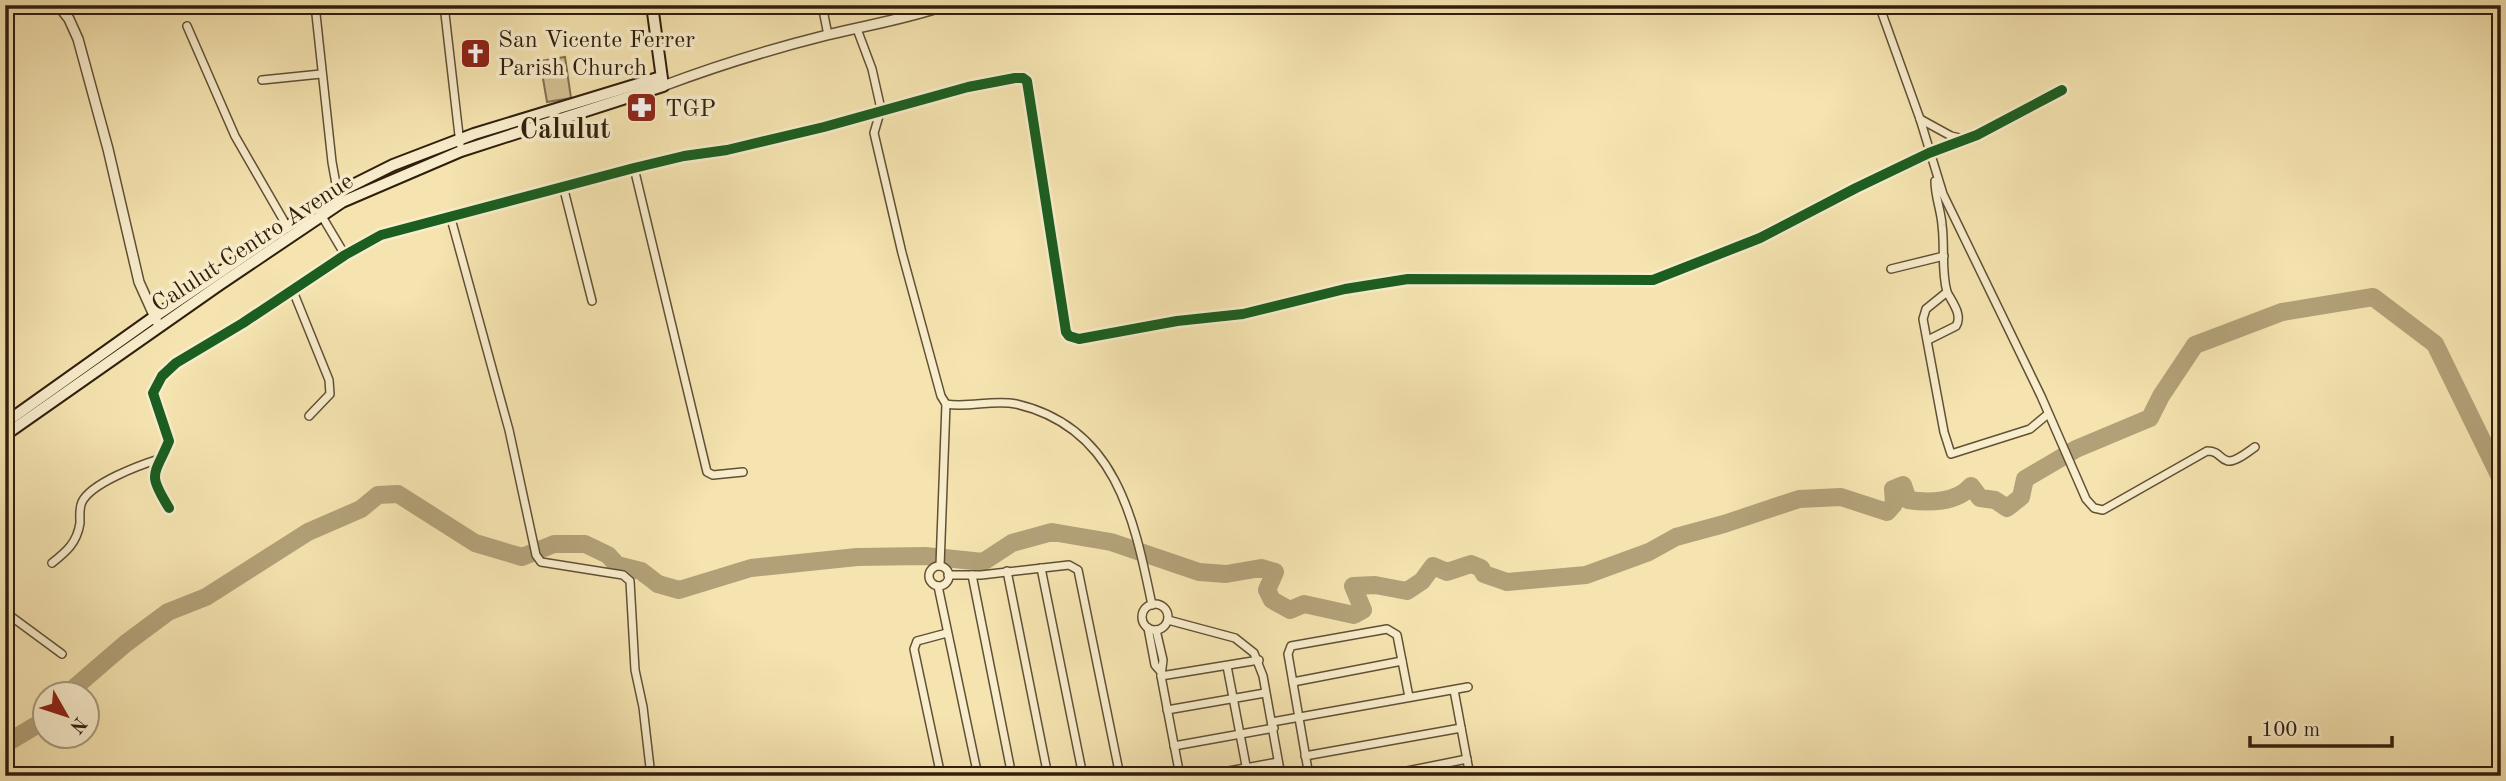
<svg xmlns="http://www.w3.org/2000/svg" width="2506" height="781" font-family="'Old Standard TT',serif">
<style>
.green{fill:#d4c294;stroke:#827050;stroke-width:2}
.lines{fill:none;stroke-linecap:round;stroke-linejoin:round}
.river{stroke:#b2a178;stroke-width:18}
.minor-casing{stroke:#615035;stroke-width:10}
.tertiary-casing{stroke:#615035;stroke-width:12}
.secondary-casing{stroke:#301e0c;stroke-width:14}
.minor{stroke:#f8edcc;stroke-width:7}
.tertiary{stroke:#f8edcc;stroke-width:9}
.secondary{stroke:#f8edcc;stroke-width:10}
.cycleway-casing{stroke:#f8edcc;stroke-width:15}
.cycleway{stroke:#1b5e20;stroke-width:10}
.labels{text-anchor:middle;stroke-width:7;stroke-linejoin:round;paint-order:stroke}
.poi-label{font-size:24px;fill:#301e0c;stroke:#f8edcc;text-anchor:start}
.street-label{font-size:24px;fill:#301e0c;stroke:#f8edcc}
.quarter-label{font-size:28px;font-weight:bold;fill:#301e0c;stroke:#f8edcc}
</style>
<rect width="100%" height="100%" fill="#f5e4b0"/>
<filter id="stains"><feTurbulence type="fractalNoise" baseFrequency=".00286" numOctaves="4"/><feColorMatrix values="0 0 0 0 .2 0 0 0 0 .09 0 0 0 0 .02 0 0 0 .5 -.17"/></filter>
<radialGradient id="worn" r=".72"><stop offset=".6" stop-color="#630" stop-opacity="0"/><stop offset="1" stop-color="#630" stop-opacity=".3"/></radialGradient>
<polygon class="green" points="565,57 571,98 547,102 540,61"/>
<g class="lines">
<g class="river">
<path d="M 67,694 L 125,644 L 168,612 L 206,597 L 308,532 L 361,509 L 378,495 L 398,494 L 475,543 L 522,557 L 554,544 L 585,544 L 608,555 L 617,565 L 641,571 L 658,584 L 679,590 L 751,568 L 857,557 L 925,556 L 983,562 L 1012,543 L 1052,532 L 1111,542 L 1199,572 L 1226,574 L 1261,568 L 1275,572 L 1267,590 L 1272,600 L 1290,610 L 1304,604 L 1354,615 L 1363,610 L 1353,586 L 1375,585 L 1407,591 L 1422,581 L 1433,566 L 1447,572 L 1471,564 L 1481,568 L 1484,574 L 1507,582 L 1586,575 L 1649,552 L 1676,537 L 1724,524 L 1799,499 L 1841,497 L 1887,512 L 1894,504 L 1893,489 L 1903,485 L 1908,500 C 1928,503 1957,503 1971,486 L 1980,498 L 1995,500 L 2007,508 L 2021,497 L 2025,479 L 2076,449 L 2150,418 L 2161,396 L 2195,345 L 2282,312 L 2373,297 L 2435,344 L 2501,479"/>
<polyline points="5,744 40,723 46,717"/>
</g>
<defs>
<g id="minor">
<polyline points="315,5 332,162 338,195"/>
<polyline points="444,5 460,144"/>
<polyline points="822,5 828,35"/>
<path d="M 1879,5 L 1920,119 L 1943,194 L 2041,396 L 2086,499 L 2094,508 L 2103,510 L 2207,451 C 2220,451 2219,459 2228,461 C 2236,462 2249,451 2255,447"/>
<polyline points="187,26 235,136 288,228"/>
<path d="M 857,29 L 872,69 L 881,109 L 874,133 L 902,253 L 941,396 L 946,404 C 969,408 994,399 1016,404 C 1116,427 1134,518 1152,605"/>
<polyline points="262,80 321,74"/>
<polyline points="1920,119 1951,136 1964,139"/>
<polyline points="634,168 707,472 713,475 743,472"/>
<path d="M 1935,181 C 1935,197 1941,210 1942,225 C 1945,247 1941,270 1947,292 L 1926,309 L 1923,319 L 1944,432 L 1951,454 L 2030,429 L 2048,414"/>
<polyline points="563,186 592,301"/>
<polyline points="320,213 345,255"/>
<polyline points="450,215 509,430 536,555 541,562 623,575 630,581 635,670 643,707 651,776"/>
<polyline points="1891,269 1944,256"/>
<polyline points="293,291 329,380 330,394 309,416"/>
<path d="M 1928,340 L 1956,326 C 1963,315 1952,302 1947,292"/>
<path d="M 169,508 C 147,472 154,477 169,441 L 153,393 L 162,376 L 176,363 L 243,323 L 345,255 L 381,235 L 634,168 L 684,156 L 727,150 L 824,127 L 968,87 L 1015,78 L 1023,78 L 1027,81 L 1066,332 L 1069,336 L 1079,339 L 1177,321 L 1243,314 L 1345,289 L 1408,279 L 1653,280 L 1760,238 L 1856,188 L 1929,153 L 1977,135 L 2062,90"/>
<path d="M 52,563 C 66,552 77,543 80,523 C 80,516 79,508 82,502 C 91,483 140,465 159,459"/>
<polyline points="940,566 946,404"/>
<circle cx="939" cy="576" r="10"/>
<polyline points="1041,568 1083,776"/>
<polyline points="1007,571 1048,776"/>
<polyline points="948,575 981,575 1069,565 1078,570 1120,776"/>
<polyline points="972,575 1012,776"/>
<polyline points="938,586 978,776"/>
<circle cx="1155" cy="617" r="13"/>
<polyline points="5,612 62,654"/>
<polyline points="1168,620 1235,638 1254,653 1263,676 1281,776"/>
<polyline points="1148,628 1155,665 1161,672"/>
<polyline points="1156,630 1163,660 1161,676 1180,776"/>
<polyline points="1227,666 1248,776"/>
<polyline points="1161,676 1259,660"/>
<polyline points="1293,682 1402,661"/>
<polyline points="1454,690 1470,776"/>
<polyline points="1167,710 1265,693"/>
<polyline points="1272,722 1468,687"/>
<polyline points="1174,746 1274,728"/>
<polyline points="1305,756 1461,728"/>
<polyline points="941,776 914,649 917,641 947,633"/>
<polyline points="1201,776 1278,762"/>
<polyline points="1309,776 1288,654 1291,646 1387,629 1397,635 1409,697"/>
<polyline points="1382,776 1467,759"/>
</g>
<g id="tertiary">
<polyline points="58,5 69,19 78,39 108,149 139,282 157,322"/>
<path d="M 663,86 C 716,66 771,49 827,35 C 867,25 907,19 946,5"/>
</g>
<g id="secondary">
<polyline points="5,423 154,317 337,193 393,165 474,134 661,77"/>
<polyline points="5,435 219,285 342,202 461,151 663,86 652,5"/>
</g>
</defs>
<use href="#minor" class="minor-casing"/>
<use href="#tertiary" class="tertiary-casing"/>
<use href="#secondary" class="secondary-casing"/>
<use href="#minor" class="minor"/>
<use href="#tertiary" class="tertiary"/>
<use href="#secondary" class="secondary"/>
<defs>
<path id="cycleway" d="M 169,508 C 147,472 154,477 169,441 L 153,393 L 162,376 L 176,363 L 243,323 L 345,255 L 381,235 L 634,168 L 684,156 L 727,150 L 824,127 L 968,87 L 1015,78 L 1023,78 L 1027,81 L 1066,332 L 1069,336 L 1079,339 L 1177,321 L 1243,314 L 1345,289 L 1408,279 L 1653,280 L 1760,238 L 1856,188 L 1929,153 L 1977,135 L 2062,90"/>
</defs>
<use href="#cycleway" class="cycleway-casing"/>
<use href="#cycleway" class="cycleway"/>
</g>
<defs>
<symbol id="church-square" viewBox="-11 -11 22 22"><rect x="-9" y="-9" width="18" height="18" rx="4" fill="#8f2418" stroke="#f8edcc"/><path d="M-1.2-6h2.4v3.5h3.3v2.4h-3.3V6h-2.4V-.1h-3.3v-2.4h3.3Z" fill="#fff"/></symbol>
<symbol id="pharmacy-square" viewBox="-11 -11 22 22"><rect x="-9" y="-9" width="18" height="18" rx="4" fill="#8f2418" stroke="#f8edcc"/><path d="M-2-6h4v4h4v4h-4v4h-4v-4h-4v-4h4Z" fill="#fff"/></symbol>
</defs>
<g fill-rule="evenodd">
<use href="#church-square" x="458" y="36" width="35" height="35"/>
<use href="#pharmacy-square" x="624" y="90" width="35" height="35"/>
</g>
<g class="labels">
<g class="poi-label">
<text x="498" y="47">San Vicente Ferrer<tspan x="498" dy="28">Parish Church</tspan></text>
<text x="665" y="116">TGP</text>
</g>
<g class="street-label">
<text transform="translate(252 242) rotate(-33)" y="8">Calulut Centro Avenue</text>
</g>
<g class="quarter-label">
<text x="565" y="138">Calulut</text>
</g>
</g>
<rect width="2506" height="781" fill="none" stroke="#f5e4b0" stroke-width="28"/>
<rect x="7" y="7" width="2492" height="767" fill="none" stroke="#301e0c" stroke-width="3.5"/>
<rect x="14" y="14" width="2478" height="753" fill="none" stroke="#301e0c" stroke-width="2"/>
<g transform="translate(66 715) rotate(129)"><circle r="33" fill="#f8edcc" stroke="#a89a7f" stroke-width="2"/>
<path d="M0-5L12 26L0 18L-12 26Z" fill="#8f2418"/>
<text y="-10" font-size="19" font-weight="bold" text-anchor="middle" fill="#301e0c">N</text>
</g>
<path d="M2250 736v10h142v-10" fill="none" stroke="#301e0c" stroke-width="3.5"/>
<text x="2261" y="736" font-size="21" fill="#301e0c" stroke="#f8edcc" stroke-width="5" paint-order="stroke">100 m</text>
<rect width="100%" height="100%" filter="url(#stains)"/>
<rect width="100%" height="100%" fill="url(#worn)"/>
</svg>
